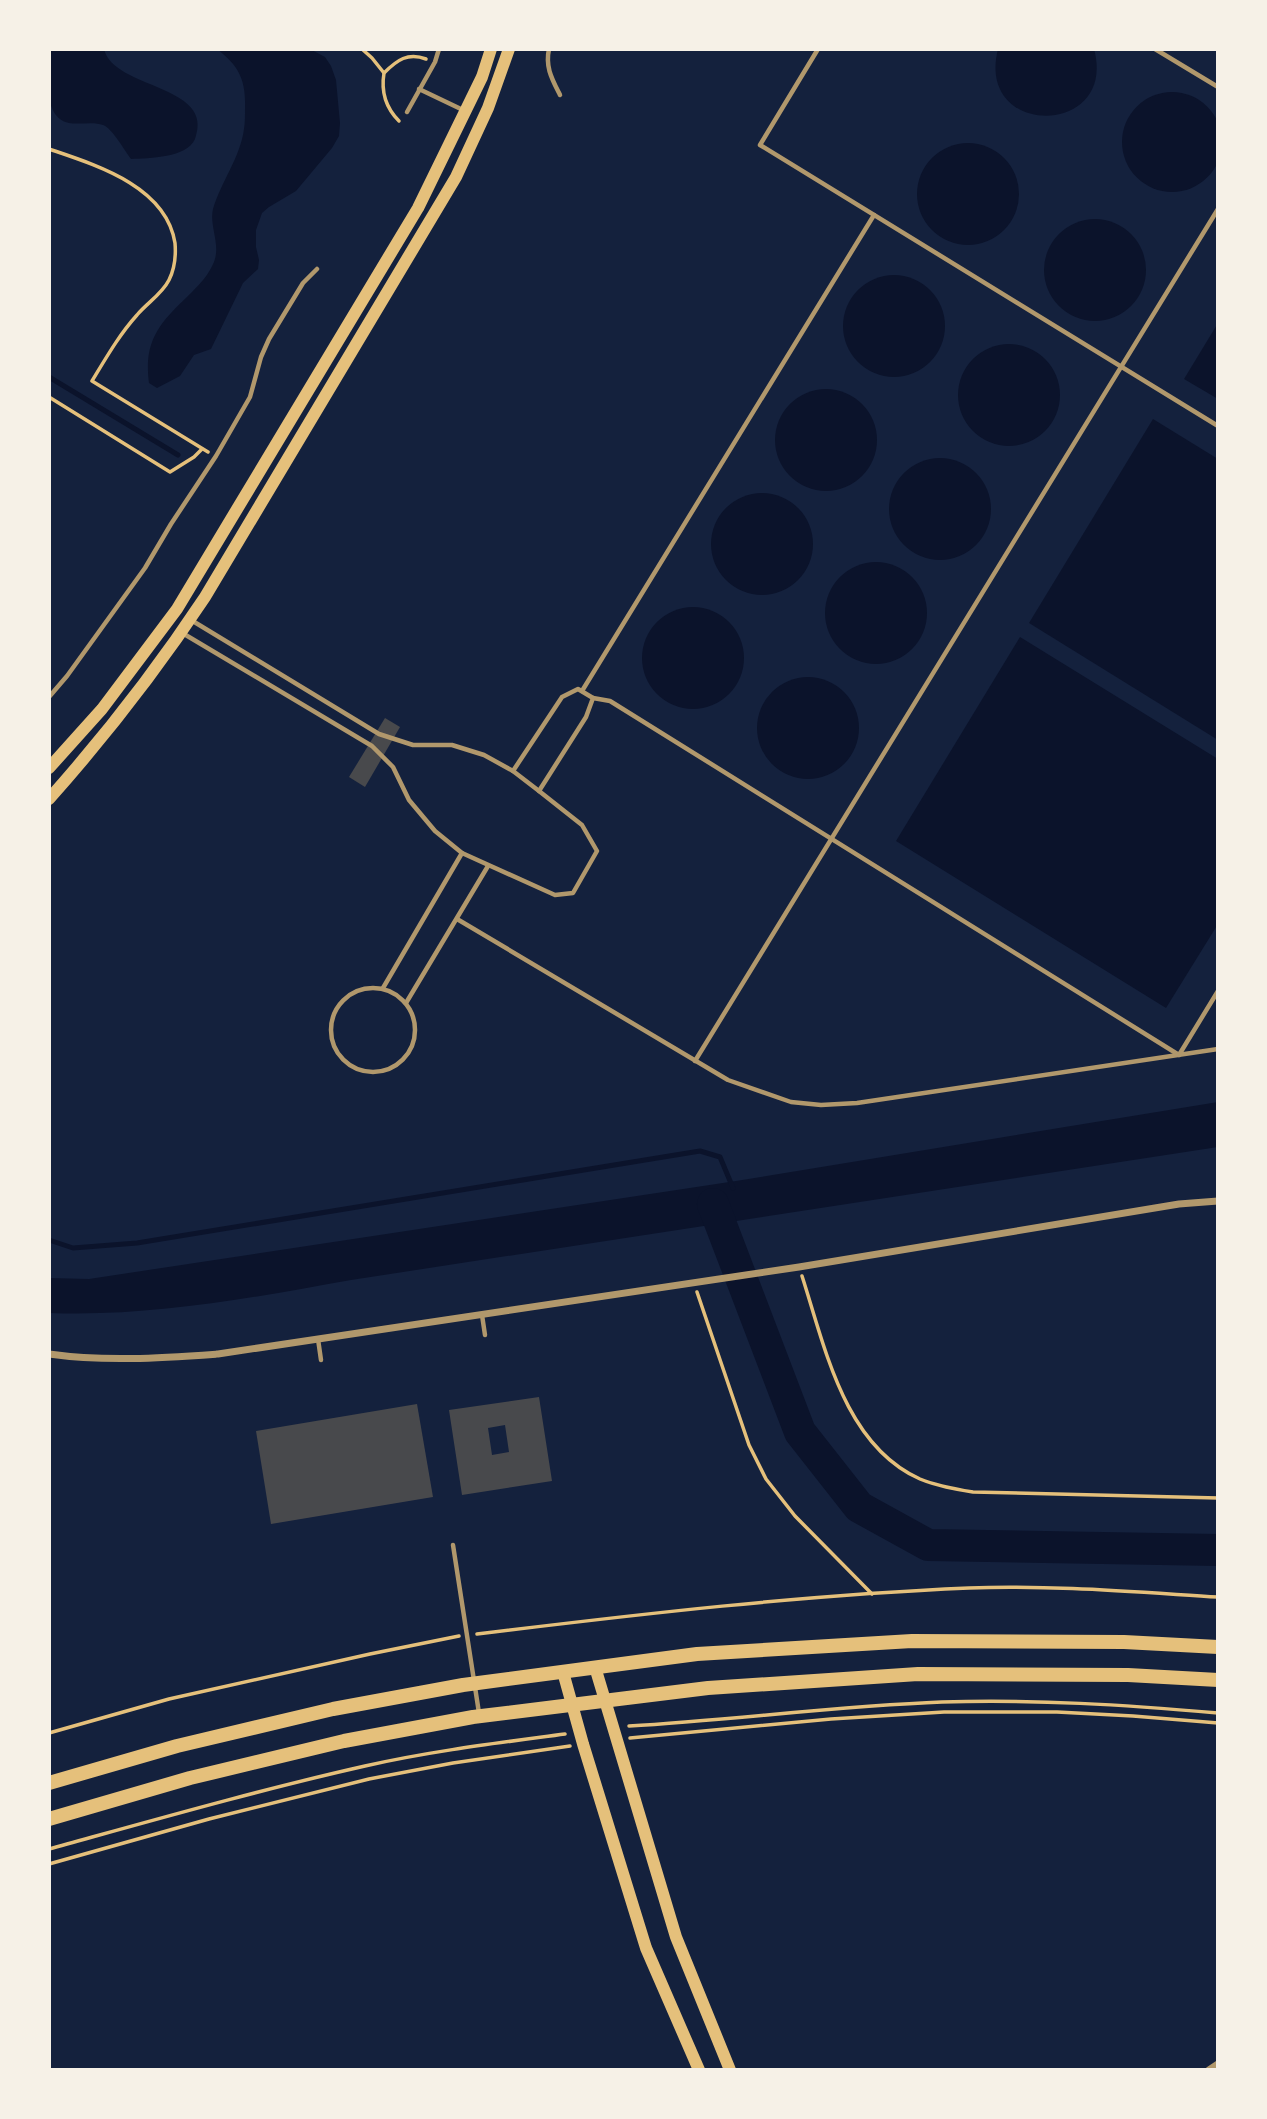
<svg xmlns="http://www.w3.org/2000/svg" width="1267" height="2119" font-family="Ubuntu,sans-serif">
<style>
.water{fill:#0b132b}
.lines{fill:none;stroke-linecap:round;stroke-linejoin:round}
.stream{stroke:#0b132b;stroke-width:5}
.river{stroke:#0b132b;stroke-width:32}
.building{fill:#48494c;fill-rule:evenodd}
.path{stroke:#e5c07b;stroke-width:3.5}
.service{stroke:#b1986c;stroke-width:4.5}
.minor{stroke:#b1986c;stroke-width:7}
.secondary{stroke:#e5c07b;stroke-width:12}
.primary{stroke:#e5c07b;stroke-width:14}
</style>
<rect width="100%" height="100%" fill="#14213d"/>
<g class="water">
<path d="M 49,49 L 104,49 C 114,90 216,84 195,139 C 187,158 149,158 131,159 C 125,151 112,128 103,125 C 93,121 80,125 69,123 C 41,117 49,71 49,49 Z"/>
<path d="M 217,49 L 310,49 L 325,57 L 331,66 L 336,80 L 340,123 L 339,136 L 332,148 L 296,191 L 269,207 L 262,213 L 256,230 L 256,247 L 259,260 L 258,269 L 243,283 L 211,349 L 194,355 L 180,376 L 157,388 L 149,383 C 143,338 162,321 192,292 C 201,283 209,274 214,262 C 221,244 209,226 213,209 C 221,182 240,158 244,129 C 245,123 245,115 245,108 C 246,80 239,66 217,49 Z"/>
<path d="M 998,49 L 1094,49 C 1118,137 975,139 998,49 Z"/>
<circle cx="1172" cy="142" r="50"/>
<circle cx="968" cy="194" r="51"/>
<circle cx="1095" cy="270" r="51"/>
<circle cx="894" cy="326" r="51"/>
<polygon points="1218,323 1218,399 1184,379"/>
<circle cx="1009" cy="395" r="51"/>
<circle cx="826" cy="440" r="51"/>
<polygon points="1153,419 1218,459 1218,740 1029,623"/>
<circle cx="940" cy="509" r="51"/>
<circle cx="762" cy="544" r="51"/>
<circle cx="876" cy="613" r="51"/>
<circle cx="693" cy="658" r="51"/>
<polygon points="1020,637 1218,759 1218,924 1166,1008 896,841"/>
<circle cx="808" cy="728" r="51"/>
<path d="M 1218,1102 L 1218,1147 L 351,1280 C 251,1298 150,1317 49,1313 L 49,1278 L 89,1279 L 736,1181 Z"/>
</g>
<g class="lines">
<g class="stream">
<polyline points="49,377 178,455"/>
<polyline points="49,1240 73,1248 137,1243 700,1151 720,1157 733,1188"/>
</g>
<polyline class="river" points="713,1204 800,1432 859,1507 928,1545 1218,1550"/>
</g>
<g class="building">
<polygon points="385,718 400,727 365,787 349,777"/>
<path d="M 539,1397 L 552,1481 L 462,1495 L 449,1410 ZM 505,1425 L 509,1452 L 492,1455 L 488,1428 Z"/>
<polygon points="417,1404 433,1497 271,1524 256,1431"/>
</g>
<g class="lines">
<g class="path">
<polyline points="362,49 372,58 384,73"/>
<path d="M 399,121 C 386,108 381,91 384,73 C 397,60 408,52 426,59"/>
<path d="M 49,149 C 96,165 166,186 175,243 C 176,255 175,268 169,280 C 162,294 147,303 137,315 C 119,335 106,358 92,381 L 208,452"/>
<polyline points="49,397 170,472 194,457 202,449"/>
<path d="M 802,1276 C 825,1347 844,1445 920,1479 C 937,1486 955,1489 973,1492 L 1218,1498"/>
<polyline points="697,1292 749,1445 766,1479 795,1516 872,1594"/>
<path d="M 477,1634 C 641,1614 803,1595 969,1588 C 1052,1585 1135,1592 1218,1597"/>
<path d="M 629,1726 C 733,1720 837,1706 942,1702 C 1034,1699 1126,1705 1218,1713"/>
<polyline points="49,1733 169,1699 370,1654 459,1636"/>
<polyline points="630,1738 831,1719 944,1712 1057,1712 1133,1716 1218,1723"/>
<path d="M 49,1849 C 154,1820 259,1790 365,1766 C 431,1751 498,1743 565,1734"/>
<polyline points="49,1864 209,1819 369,1779 453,1763 570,1746"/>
</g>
<g class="service">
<path d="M 549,49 C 545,67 552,79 560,95"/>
<polyline points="818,49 760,145 1218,426"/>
<polyline points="1155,49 1218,87"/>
<polyline points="419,89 463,110"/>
<polyline points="407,112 435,62 439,49"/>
<polyline points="191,620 379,734 413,745 452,745 484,755 513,771 562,697 578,689 593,698 586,717 539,791 582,825 597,851 573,893 555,895 462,853"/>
<polyline points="184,634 372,746 393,767 409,800 435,831 462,853 383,988"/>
<polyline points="582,691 874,215"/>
<polyline points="49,697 67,676 145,568 171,524 216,456 250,397 261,357 269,339 303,283 317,269"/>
<polyline points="593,698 610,701 1179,1055 1218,991"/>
<polyline points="513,771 539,791"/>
<polyline points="457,919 728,1080 791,1102 821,1105 857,1103 1218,1049"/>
<circle cx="373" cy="1030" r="42"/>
<polyline points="406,1003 488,866"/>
<polyline points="695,1061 1218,209"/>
<polyline points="482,1315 485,1335"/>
<polyline points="318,1339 321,1360"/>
<polyline points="453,1545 479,1713"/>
</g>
<g class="minor">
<path d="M 49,1354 C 106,1362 161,1358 218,1354 L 799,1267 L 1179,1204 L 1218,1201"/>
<polyline points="1209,2070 1218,2064"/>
</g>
<g class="secondary">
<polyline points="49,768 102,709 177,609 418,208 482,77 491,49"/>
<path d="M 49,799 C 106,735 158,668 205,597 L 456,177 L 488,108 L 509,49"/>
<polyline points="595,1667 676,1937 730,2070"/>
<polyline points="563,1672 583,1744 646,1948 699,2070"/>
</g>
<g class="primary">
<polyline points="49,1783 177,1746 333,1709 463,1685 697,1654 912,1641 1124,1642 1218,1647"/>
<polyline points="49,1819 190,1778 344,1741 473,1717 708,1688 918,1674 1128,1675 1218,1680"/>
</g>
</g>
<rect width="1267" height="2119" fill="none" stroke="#f6f1e7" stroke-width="102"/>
</svg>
